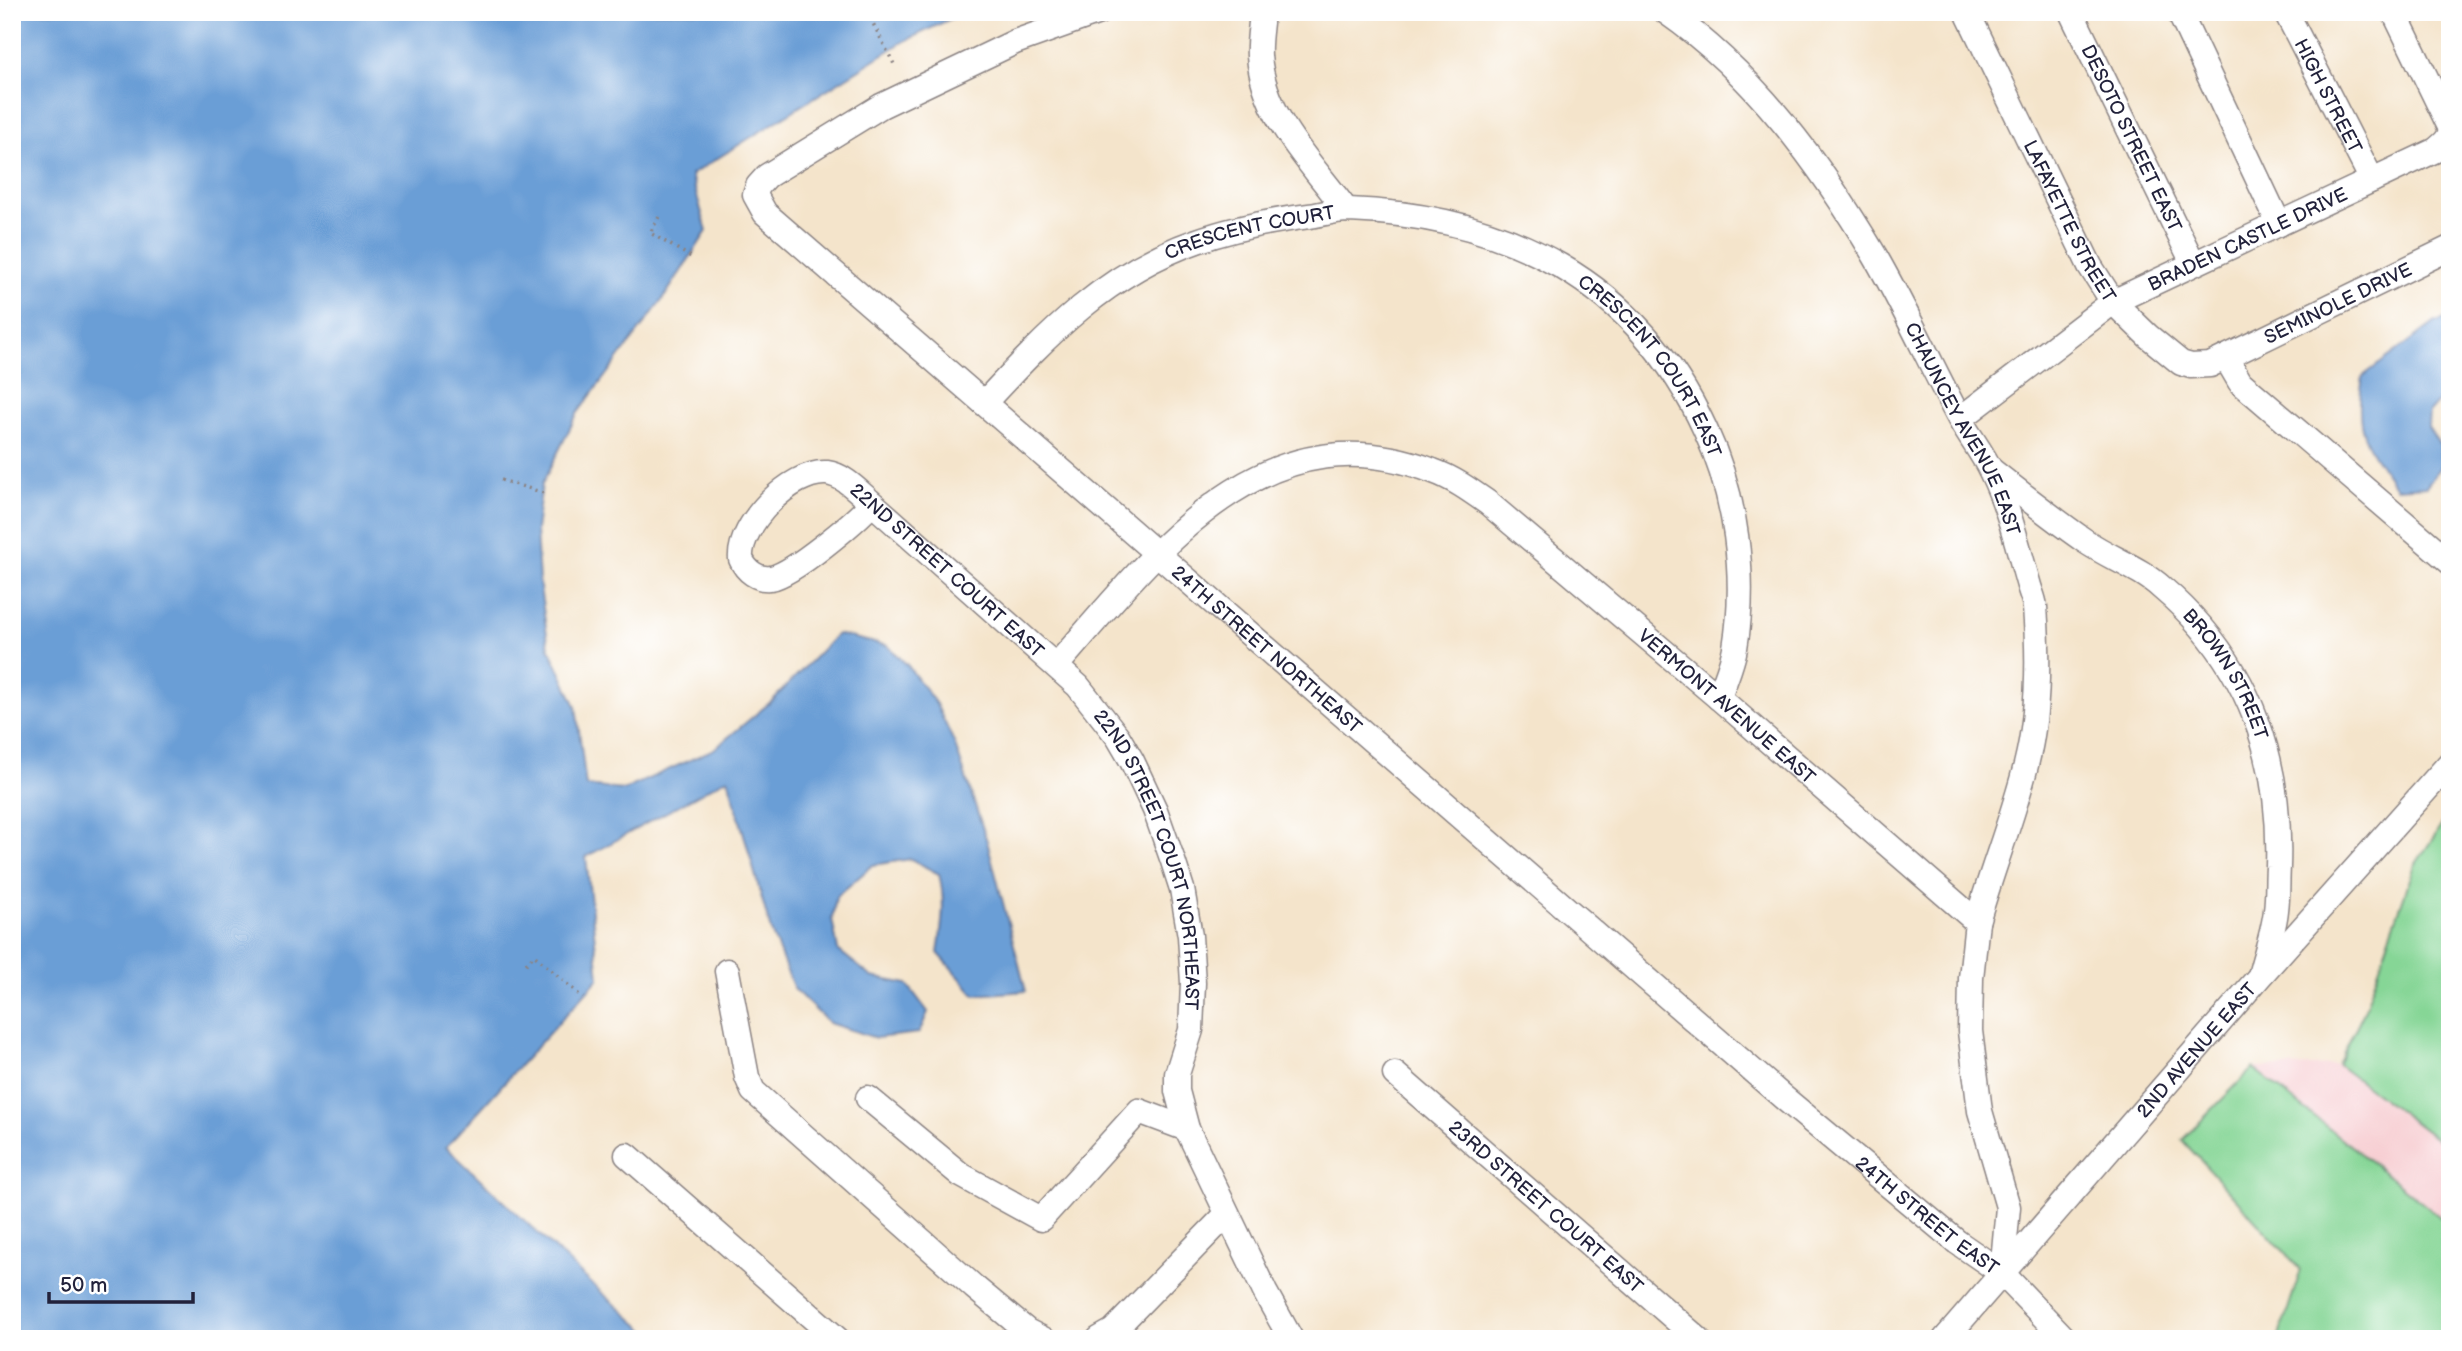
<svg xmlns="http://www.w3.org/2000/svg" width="2462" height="1351" font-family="'Balsamiq Sans',sans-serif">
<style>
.built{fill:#f7cfd3}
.green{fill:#86d696;stroke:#547c68;stroke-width:2}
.water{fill:#6a9ed6;stroke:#466088;stroke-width:2}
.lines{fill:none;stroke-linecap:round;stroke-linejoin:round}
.minor-casing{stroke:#8b8383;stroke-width:27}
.path{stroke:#8b8383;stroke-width:3.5;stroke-dasharray:2 5;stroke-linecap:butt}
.minor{stroke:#fff;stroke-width:24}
.labels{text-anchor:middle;stroke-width:5;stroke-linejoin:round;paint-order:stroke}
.street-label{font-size:19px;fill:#22223b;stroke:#fff}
</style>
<rect width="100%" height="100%" fill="#fff"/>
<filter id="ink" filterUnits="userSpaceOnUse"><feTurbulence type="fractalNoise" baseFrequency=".0143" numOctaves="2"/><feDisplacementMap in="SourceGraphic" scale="14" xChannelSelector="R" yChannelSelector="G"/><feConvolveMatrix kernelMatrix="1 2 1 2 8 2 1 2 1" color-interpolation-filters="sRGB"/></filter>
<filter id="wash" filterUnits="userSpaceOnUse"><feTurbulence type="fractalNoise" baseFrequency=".00686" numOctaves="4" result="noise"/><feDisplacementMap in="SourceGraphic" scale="28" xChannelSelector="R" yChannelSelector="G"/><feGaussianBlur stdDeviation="1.57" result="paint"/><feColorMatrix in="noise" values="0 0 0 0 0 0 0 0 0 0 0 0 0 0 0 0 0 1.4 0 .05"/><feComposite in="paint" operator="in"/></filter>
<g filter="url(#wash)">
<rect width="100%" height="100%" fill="#f4e4cb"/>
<polygon class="built" points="2338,1065 2438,1140 2450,1145 2450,1225 2253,1068"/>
<g class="green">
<polygon points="2450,813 2450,1145 2438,1140 2338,1065 2364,1011 2415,865"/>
<polygon points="2253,1068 2450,1225 2450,1339 2278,1339 2301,1270 2182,1140"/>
</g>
<g class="water">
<path d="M 12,12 L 964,12 L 901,43 L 691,175 L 707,231 L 663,299 L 577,414 L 542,484 L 536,530 L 539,581 L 549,648 L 576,706 L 586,786 L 624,790 L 714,749 L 773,700 L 837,634 L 888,646 L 908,666 L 936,704 L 954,742 L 987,841 L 1026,991 L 975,995 L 938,953 C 942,925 946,902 939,874 L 911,859 L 873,865 L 836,897 L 832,919 L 838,950 L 872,977 L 907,984 L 928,1012 L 919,1033 L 876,1038 L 829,1023 L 794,989 L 771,931 L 728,778 L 586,857 L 599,978 L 446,1147 L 593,1285 L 655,1339 L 12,1339 Z"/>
<path d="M 2450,317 L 2450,388 L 2429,412 L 2428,427 L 2440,445 L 2441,467 L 2426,486 L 2396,488 C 2366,443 2353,433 2363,376 L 2436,322 Z"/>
</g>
</g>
<g filter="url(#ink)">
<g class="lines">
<defs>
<g id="minor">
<path id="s1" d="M 1099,12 L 1015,42 L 881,106 L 767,176 L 758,186 L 755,195 L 765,213 L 1784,1098 L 1957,1242 L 2002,1273 L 2065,1339"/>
<path d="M 1262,12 C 1261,27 1258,41 1259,56 C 1264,118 1311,162 1346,210"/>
<path id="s2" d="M 1666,12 C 1754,73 1821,165 1875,256 C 1905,308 1930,363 1958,416 C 1968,435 1982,452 1991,471 C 2009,507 2018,548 2029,586 C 2031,593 2034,599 2035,607 C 2039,659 2039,714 2026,765 C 2013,818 1992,869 1977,922"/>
<path id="s3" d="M 1967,12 L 2090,266 L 2113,302 L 2148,336 L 2181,363 L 2191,366 L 2210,365 L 2450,248"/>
<path id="s4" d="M 2071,12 L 2193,263"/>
<polyline points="2179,12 2279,224"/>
<path id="s5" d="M 2286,12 L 2372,180"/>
<polyline points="2394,12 2450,127"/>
<polyline points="2226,358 2240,382 2450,562"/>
<path id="s6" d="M 984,403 C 1047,335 1107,272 1197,241 C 1233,228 1271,221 1309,216 C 1322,214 1336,210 1349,210 C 1507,216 1637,281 1705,429 C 1736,495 1747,576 1735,648 C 1732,665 1724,682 1719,698"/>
<path id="s7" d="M 1960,419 L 2113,302 L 2436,150 L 2445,142 L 2450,135"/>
<path id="s8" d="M 1991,470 C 2022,494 2053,519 2085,541 C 2110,558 2140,568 2162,588 C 2248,661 2282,756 2278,867 C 2277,881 2278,896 2276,910 C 2274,931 2266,952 2261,972"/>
<path id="s9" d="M 872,503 C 856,521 793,574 771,578 C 758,580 746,571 741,559 C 738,526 791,470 827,473 C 844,475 859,492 872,503 L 1078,686 L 1118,737 L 1132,761 L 1155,810 L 1173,861 L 1182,889 L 1190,936 L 1193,983 L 1191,1030 L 1177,1074 L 1177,1091 L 1187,1129 L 1265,1292 L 1291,1339"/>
<path id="s10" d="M 1057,665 C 1155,553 1263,405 1433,471 C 1453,478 1471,491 1488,503 L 1719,698 L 1977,922 L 1971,978 L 1970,1031 L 1980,1111 L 2008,1207 L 2002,1273"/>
<polyline points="727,971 747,1077 753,1091 974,1287 1027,1331 1043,1339"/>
<path id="s11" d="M 1395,1074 L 1698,1339"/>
<polyline points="868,1098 961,1175 1041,1219 1139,1111 1187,1129"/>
<polyline points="627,1155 837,1339"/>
<polyline points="1099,1339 1113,1331 1227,1214"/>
<path id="s12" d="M 1945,1339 L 2260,976 L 2450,763"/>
</g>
</defs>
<use href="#minor" class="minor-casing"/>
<g class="path">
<polyline points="867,12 894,64"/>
<polyline points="659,217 650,233 693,258"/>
<polyline points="501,480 544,493"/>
<polyline points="526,964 534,955 583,998"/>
</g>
<use href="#minor" class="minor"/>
</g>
</g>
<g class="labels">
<g class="street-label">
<text dy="7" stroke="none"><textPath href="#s5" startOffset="94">HIGH STREET</textPath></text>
<text dy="7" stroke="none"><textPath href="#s4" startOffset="140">DESOTO STREET EAST</textPath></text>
<text dy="7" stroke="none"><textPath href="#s3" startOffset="233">LAFAYETTE STREET</textPath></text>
<text dy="7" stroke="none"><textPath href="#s6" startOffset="324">CRESCENT COURT</textPath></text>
<text dy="7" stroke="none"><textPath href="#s7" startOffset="341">BRADEN CASTLE DRIVE</textPath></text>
<text dy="7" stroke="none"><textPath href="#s3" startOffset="588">SEMINOLE DRIVE</textPath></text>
<text dy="7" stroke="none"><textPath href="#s6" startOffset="784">CRESCENT COURT EAST</textPath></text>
<text dy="7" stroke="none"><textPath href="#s2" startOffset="518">CHAUNCEY AVENUE EAST</textPath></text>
<text dy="7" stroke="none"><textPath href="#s9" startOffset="452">22ND STREET COURT EAST</textPath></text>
<text dy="7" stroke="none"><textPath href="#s1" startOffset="1080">24TH STREET NORTHEAST</textPath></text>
<text dy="7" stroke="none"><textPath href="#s8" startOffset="317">BROWN STREET</textPath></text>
<text dy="7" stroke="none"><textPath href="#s10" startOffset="835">VERMONT AVENUE EAST</textPath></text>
<text dy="7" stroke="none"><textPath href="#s9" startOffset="819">22ND STREET COURT NORTHEAST</textPath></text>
<text dy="7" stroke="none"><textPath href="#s12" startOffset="383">2ND AVENUE EAST</textPath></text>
<text dy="7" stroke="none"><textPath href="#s11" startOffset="201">23RD STREET COURT EAST</textPath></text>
<text dy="7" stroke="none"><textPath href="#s1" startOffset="1950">24TH STREET EAST</textPath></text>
</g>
</g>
<rect width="2462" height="1351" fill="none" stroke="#fff" stroke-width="42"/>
<path d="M49 1292v10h144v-10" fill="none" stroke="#22223b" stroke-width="3.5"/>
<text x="60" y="1292" font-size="21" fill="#22223b" stroke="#ffffff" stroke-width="5" paint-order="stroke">50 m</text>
</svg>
